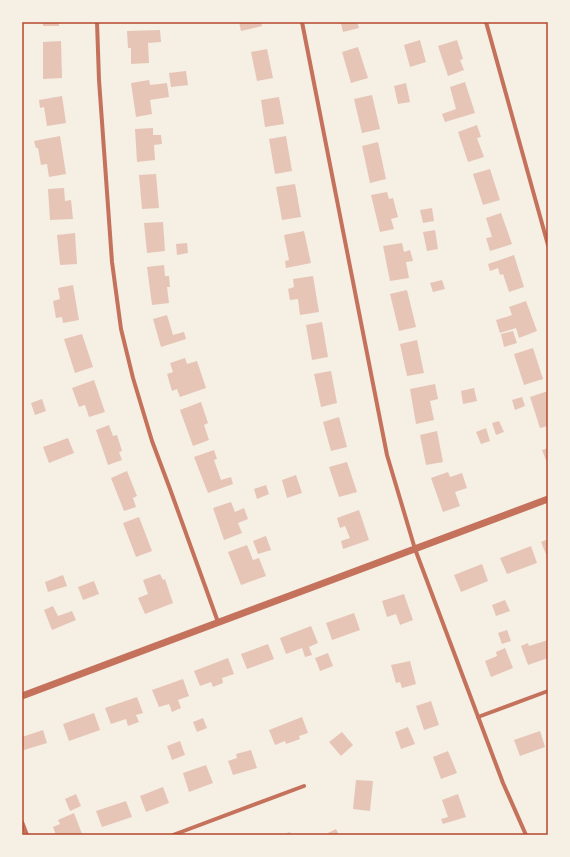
<svg xmlns="http://www.w3.org/2000/svg" width="570" height="857" font-family="Inter,sans-serif">
<style>
.building{fill:#e6c5b7}
.lines{fill:none;stroke-linecap:round;stroke-linejoin:round}
.minor{stroke:#c5725c;stroke-width:4}
.tertiary{stroke:#c5725c;stroke-width:7}
.neatline{fill:none;stroke:#b5482f;stroke-width:1.5}
</style>
<rect width="100%" height="100%" fill="#f6efe4"/>
<g class="building">
<rect x="43" y="22" width="16" height="4"/>
<polygon points="239,22 261,22 262,26 241,31"/>
<polygon points="338,22 357,22 359,28 343,32 341,24 339,24"/>
<polygon points="160,30 161,42 148,43 149,63 131,64 131,48 128,48 127,31"/>
<polygon points="420,40 426,62 410,67 404,45"/>
<polygon points="457,40 463,59 460,60 464,70 448,76 438,46"/>
<polygon points="61,41 62,78 43,79 43,42"/>
<polygon points="358,47 368,78 351,83 342,52"/>
<polygon points="267,49 273,78 257,81 251,52"/>
<polygon points="186,71 188,85 171,87 169,73"/>
<polygon points="149,80 150,85 167,83 169,97 150,100 152,114 136,117 131,83"/>
<polygon points="465,82 475,113 445,122 442,114 456,109 450,87"/>
<polygon points="406,83 410,102 398,104 394,86"/>
<polygon points="372,95 380,129 362,133 354,99"/>
<polygon points="62,96 66,123 47,126 44,107 40,108 39,100"/>
<polygon points="279,97 284,124 265,127 261,100"/>
<polygon points="477,125 481,137 477,138 484,157 468,162 458,132"/>
<polygon points="153,128 153,135 161,135 162,144 154,145 155,160 137,162 135,129"/>
<polygon points="60,136 66,174 49,177 47,164 41,165 38,148 36,148 34,141"/>
<polygon points="286,136 292,171 275,174 269,139"/>
<polygon points="378,142 386,179 370,183 362,146"/>
<polygon points="490,169 500,200 483,205 473,174"/>
<polygon points="156,174 159,208 142,209 139,175"/>
<polygon points="295,184 301,217 282,220 276,187"/>
<polygon points="64,188 65,201 71,200 73,219 50,220 48,189"/>
<polygon points="387,192 389,199 393,198 398,217 391,219 394,229 380,232 371,195"/>
<polygon points="432,208 434,221 423,223 420,210"/>
<polygon points="501,213 512,244 490,251 486,238 492,237 486,218"/>
<polygon points="163,222 165,251 147,253 144,223"/>
<polygon points="435,230 438,249 427,251 423,232"/>
<polygon points="304,231 311,263 286,268 285,261 289,260 284,235"/>
<polygon points="75,233 77,264 60,265 57,235"/>
<polygon points="187,243 188,253 177,255 176,244"/>
<polygon points="402,243 404,252 410,250 413,261 406,262 409,278 390,281 383,246"/>
<polygon points="514,255 524,287 509,292 503,274 500,275 498,268 490,271 488,264"/>
<polygon points="164,265 165,276 169,276 170,287 167,287 169,303 152,305 147,267"/>
<polygon points="313,276 319,312 300,315 298,299 290,300 288,289 294,287 293,279"/>
<polygon points="442,280 445,289 433,292 430,283"/>
<polygon points="73,285 79,320 63,323 62,317 56,318 53,301 60,299 58,288"/>
<polygon points="407,290 416,327 399,331 390,294"/>
<polygon points="526,301 537,331 519,338 516,328 500,333 496,320 512,315 509,307"/>
<polygon points="167,315 173,335 184,332 186,339 161,347 153,319"/>
<polygon points="322,322 328,357 312,360 306,325"/>
<polygon points="513,331 517,343 504,347 501,334"/>
<polygon points="82,334 93,367 75,373 64,339"/>
<polygon points="417,340 424,373 407,376 400,344"/>
<polygon points="533,348 543,379 524,385 514,354"/>
<polygon points="185,358 187,364 197,361 206,388 180,397 177,389 172,391 167,374 173,372 170,363"/>
<polygon points="331,371 337,403 321,407 314,374"/>
<polygon points="94,380 105,412 89,417 85,405 79,407 72,388"/>
<polygon points="435,384 438,399 430,401 434,420 416,424 410,389"/>
<polygon points="474,388 477,401 463,404 461,391"/>
<polygon points="548,391 548,426 540,428 530,397"/>
<polygon points="522,397 525,406 515,410 512,400"/>
<polygon points="42,399 46,411 35,415 31,403"/>
<polygon points="201,402 208,423 204,425 209,440 193,446 180,410"/>
<polygon points="339,417 347,447 331,451 323,422"/>
<polygon points="499,421 504,432 496,435 492,423"/>
<polygon points="109,425 113,436 117,435 122,451 119,452 122,460 108,465 96,430"/>
<polygon points="486,428 490,441 481,444 476,432"/>
<polygon points="437,431 443,462 426,465 420,435"/>
<polygon points="68,438 74,453 49,463 43,447"/>
<polygon points="548,448 548,465 542,450"/>
<polygon points="214,450 217,459 214,460 221,480 231,477 233,484 208,493 194,457"/>
<polygon points="347,462 357,492 339,497 329,467"/>
<polygon points="127,471 137,496 133,498 136,507 124,511 111,478"/>
<polygon points="448,472 450,477 462,473 467,488 455,492 460,506 443,512 431,478"/>
<polygon points="296,475 302,493 287,498 282,480"/>
<polygon points="266,485 269,494 257,499 254,489"/>
<polygon points="231,502 235,512 244,508 248,519 238,523 242,533 224,540 213,508"/>
<polygon points="359,510 369,540 343,549 341,541 350,538 345,526 340,528 337,518"/>
<polygon points="139,517 152,551 136,557 123,523"/>
<polygon points="266,536 271,550 258,554 253,541"/>
<polygon points="548,539 548,559 541,542"/>
<polygon points="247,545 253,560 259,558 266,576 241,585 228,552"/>
<polygon points="531,546 537,563 507,574 500,558"/>
<polygon points="482,564 488,581 461,592 454,575"/>
<polygon points="160,574 163,580 165,579 173,603 145,614 138,598 148,594 143,580"/>
<polygon points="63,575 67,586 48,592 45,582"/>
<polygon points="94,581 99,594 83,600 78,587"/>
<polygon points="404,594 413,620 400,625 396,614 387,617 382,601"/>
<polygon points="505,600 510,611 496,616 492,605"/>
<polygon points="53,606 58,616 72,611 76,620 52,630 44,610"/>
<polygon points="354,613 360,630 332,640 326,623"/>
<polygon points="311,626 318,643 309,647 312,655 305,657 302,648 286,654 280,638"/>
<polygon points="507,630 511,641 502,644 498,633"/>
<polygon points="548,641 548,648 547,648 548,651 548,658 528,665 521,646 528,643 529,646 548,640"/>
<polygon points="268,644 274,659 247,669 241,654"/>
<polygon points="505,648 513,668 491,677 485,661 497,656 496,652"/>
<polygon points="328,653 333,666 320,671 315,658"/>
<polygon points="228,658 234,674 222,678 223,683 213,687 211,682 200,686 194,671"/>
<polygon points="410,661 416,684 402,688 400,682 396,683 391,665"/>
<polygon points="183,679 189,696 178,700 181,708 172,712 169,704 159,707 152,690"/>
<polygon points="137,697 143,713 136,715 139,722 128,726 126,719 111,724 105,708"/>
<polygon points="431,701 439,725 424,730 416,706"/>
<polygon points="94,713 100,730 69,741 63,724"/>
<polygon points="302,717 308,733 299,736 300,739 286,744 285,741 275,745 269,730"/>
<polygon points="203,718 207,728 197,732 193,722"/>
<polygon points="408,727 415,744 401,749 395,732"/>
<polygon points="43,730 47,743 24,750 22,744 22,737"/>
<polygon points="540,731 545,747 520,756 514,740"/>
<polygon points="342,732 353,745 341,756 329,742"/>
<polygon points="180,741 185,755 172,760 167,746"/>
<polygon points="251,750 257,768 233,775 228,761 237,758 236,754"/>
<polygon points="448,751 457,773 441,779 433,757"/>
<polygon points="206,765 213,783 189,792 183,773"/>
<polygon points="356,780 373,781 370,811 353,809"/>
<polygon points="163,787 169,803 146,812 140,796"/>
<polygon points="76,794 81,806 70,811 65,799"/>
<polygon points="458,794 466,817 443,824 441,819 448,817 442,800"/>
<polygon points="126,801 132,817 102,827 96,811"/>
<polygon points="74,813 82,834 79,835 56,835 53,827 60,824 58,820"/>
<polygon points="336,829 339,835 324,835"/>
<polygon points="290,832 291,835 281,835"/>
</g>
<g class="lines">
<g class="minor">
<polyline points="97,22 99,80 112,262 121,329 133,378 152,441 170,489 218,622"/>
<polyline points="302,22 387,455 415,549 503,783 526,835"/>
<polyline points="486,22 548,245"/>
<polyline points="478,717 548,691"/>
<polyline points="22,822 27,835"/>
<polyline points="173,835 304,786"/>
</g>
<path class="tertiary" d="M 22,696 C 197,630 373,565 548,499"/>
</g>
<rect width="570" height="857" fill="none" stroke="#f6efe4" stroke-width="46"/>
<rect x="23" y="23" width="524" height="811" class="neatline"/>
</svg>
